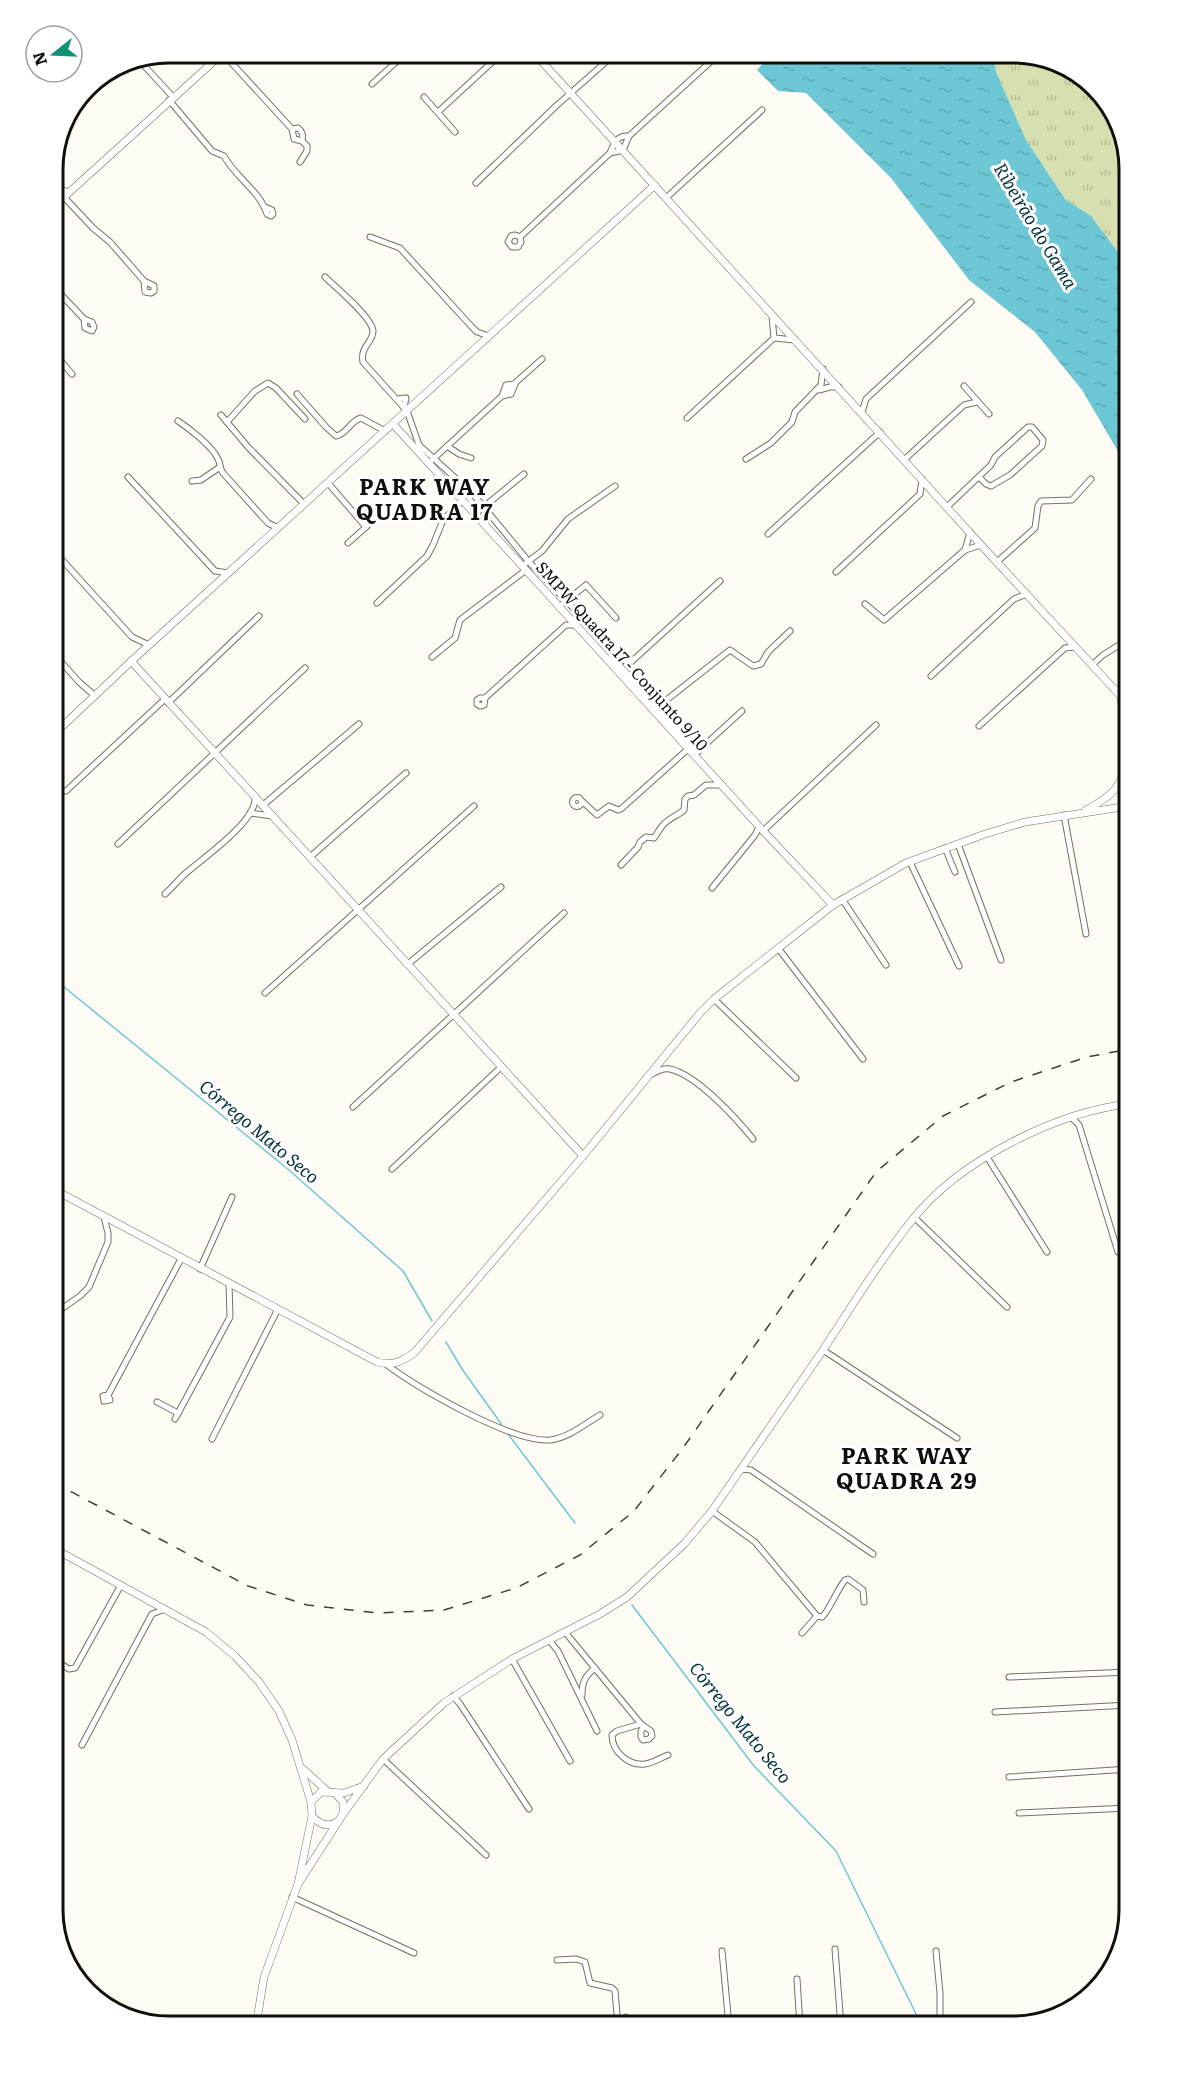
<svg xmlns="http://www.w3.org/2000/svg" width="1182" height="2079" font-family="Literata,serif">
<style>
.grass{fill:url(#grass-tufts)}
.water{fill:url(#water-ripples)}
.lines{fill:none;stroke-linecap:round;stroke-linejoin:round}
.stream{stroke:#6dc7d5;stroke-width:1.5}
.minor-casing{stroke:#777061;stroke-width:7}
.tertiary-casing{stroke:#777061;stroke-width:8}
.minor{stroke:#fff;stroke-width:5}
.tertiary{stroke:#fff;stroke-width:7}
.rail{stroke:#413f39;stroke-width:1.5;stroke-dasharray:10 10;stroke-linecap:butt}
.labels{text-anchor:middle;stroke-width:6;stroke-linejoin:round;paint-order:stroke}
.street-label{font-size:16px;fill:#110f09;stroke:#fff}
.water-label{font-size:18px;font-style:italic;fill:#053339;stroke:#fff}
.district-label{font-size:22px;font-weight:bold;letter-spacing:1.5px;fill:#110f09;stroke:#fff}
.rim{fill:none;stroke:#110f09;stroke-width:3}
</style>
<defs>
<pattern id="grass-tufts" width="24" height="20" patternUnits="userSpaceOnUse" patternTransform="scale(1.5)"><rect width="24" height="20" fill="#d6dfaf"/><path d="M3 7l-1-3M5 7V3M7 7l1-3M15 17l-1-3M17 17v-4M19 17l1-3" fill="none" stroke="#b7be95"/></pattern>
<pattern id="water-ripples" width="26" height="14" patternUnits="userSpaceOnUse" patternTransform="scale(1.5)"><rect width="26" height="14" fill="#6dc7d5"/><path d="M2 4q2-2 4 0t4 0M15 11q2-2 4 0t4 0" fill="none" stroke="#5daab6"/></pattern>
</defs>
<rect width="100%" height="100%" fill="#fefbf4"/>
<polygon class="grass" points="994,53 1021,53 1078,72 1118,118 1129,169 1129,267 1091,216 1065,199 1026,140 996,72"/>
<polygon class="water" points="773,53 994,53 996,72 1026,140 1065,199 1091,216 1129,267 1129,470 1082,390 1035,332 969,280 891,178 806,93 778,91 757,70"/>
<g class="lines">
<g class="stream">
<polyline points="53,978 289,1170 403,1271 432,1321"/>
<polyline points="446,1342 462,1369 502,1425"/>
<polyline points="508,1434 575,1523"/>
<polyline points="632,1605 754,1766 836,1851 922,2026"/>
</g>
<defs>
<g id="minor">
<polyline points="219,56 228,59 292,129 294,139 302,141 307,146 307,151 300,162"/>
<polyline points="138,59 173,97"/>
<polyline points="372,84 406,53"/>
<polyline points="424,97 455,132"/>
<path d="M 169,100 L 212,151 L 224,156 C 235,177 260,191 267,214 L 271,216 L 273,214 L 272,210 L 265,207"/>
<polyline points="438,112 502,53"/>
<path d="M 292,129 L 298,128 C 303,132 303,135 302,141"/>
<polyline points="610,153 623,150 629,136"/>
<polyline points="53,182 59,189 69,192"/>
<polyline points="476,183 556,106 616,53"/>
<polyline points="64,197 93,228 110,242 144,281 145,292 151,293 154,291 154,286 144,281"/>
<polyline points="666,198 762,110"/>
<polyline points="370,237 400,248 471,326 477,332 489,336"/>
<path d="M 520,237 L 515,235 L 511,236 L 508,242 L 512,247 L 518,247 L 521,242 L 520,237 L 610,153 C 614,143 617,135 629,136 L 718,55"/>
<path d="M 325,277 C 335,287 372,317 373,331 C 373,343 360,346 363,362 L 407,411 L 419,445 L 473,494 L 529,562 L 581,616 L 589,627 L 602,638 L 613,658 L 698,752"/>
<polyline points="53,286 84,319 85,328 92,331 94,327 92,322 84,319"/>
<polyline points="774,338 795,340"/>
<polyline points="53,352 72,374"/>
<polyline points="515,384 506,385 502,396 515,384 515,383 542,359"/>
<polyline points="964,386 989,414"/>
<polyline points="819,390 830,387 839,387"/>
<path d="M 297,394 L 326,427 L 336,436 C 347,434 350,421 361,418 L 385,431"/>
<polyline points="397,399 406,398 404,407"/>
<polyline points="862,412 866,399 971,302"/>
<polyline points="221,415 248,447 304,504"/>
<polyline points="687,418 774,338 772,316"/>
<path d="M 178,421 C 190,429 212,446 218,459 C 221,464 219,468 223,473 L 268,523 L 278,528"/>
<polyline points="227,422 255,391 268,383 276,388 305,419"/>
<polyline points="447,446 459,454 471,458"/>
<polyline points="746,459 771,443 792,422 795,412 821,385 823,369"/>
<polyline points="905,459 964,405 977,402"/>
<polyline points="432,460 502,396 511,394 515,384"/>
<polyline points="128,477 215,571 229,573"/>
<polyline points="192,481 201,480 220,467"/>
<polyline points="328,483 366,527 386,509"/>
<polyline points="948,506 991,465 995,457 1028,427 1032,427 1043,440 1042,446 1010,475 991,486 986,484 979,477"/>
<polyline points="475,514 524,474"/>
<polyline points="768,534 880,432"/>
<polyline points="348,543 366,527"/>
<polyline points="53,550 132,637 149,645"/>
<polyline points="965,550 970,532"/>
<polyline points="997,562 1035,528 1038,506 1041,501 1072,500 1091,479"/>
<polyline points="526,563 542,551 568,519 615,486"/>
<polyline points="836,572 920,494 922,479"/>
<polyline points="377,603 427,556 433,545 443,520 463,500"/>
<polyline points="865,604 884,620 965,550 981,545"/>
<polyline points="560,606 586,585 616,618"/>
<polyline points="53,653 79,682 95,696"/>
<polyline points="432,657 455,638 460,620 526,570"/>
<polyline points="612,658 619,658 630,663"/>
<polyline points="630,663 720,581"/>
<polyline points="1092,665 1103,655 1129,639"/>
<polyline points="931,676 1014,599 1027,594"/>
<polygon points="480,698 485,698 484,705 480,706 477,704 477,700"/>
<polyline points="485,698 566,625 577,625"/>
<polyline points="168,703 259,616"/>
<polyline points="655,709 730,650 753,666 761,664 768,652 790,631"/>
<polyline points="979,726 1065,648 1075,647"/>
<polyline points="695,754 742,711"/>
<polyline points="66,791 165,699"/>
<circle cx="577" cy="802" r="4.5"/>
<polyline points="583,802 597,815 609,806 618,810 621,809 688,749"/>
<polyline points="262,806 359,724"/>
<polyline points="250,813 272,816"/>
<polyline points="1064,815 1086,934"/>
<polyline points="763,831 876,725"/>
<polyline points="118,844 305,668"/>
<polyline points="958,844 1001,960"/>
<polyline points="945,848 955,872"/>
<polyline points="310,857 406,773"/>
<polyline points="910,862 959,966"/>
<path d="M 621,865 L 638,847 L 640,842 L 646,837 L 654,838 C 658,833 659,829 663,825 C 669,818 677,816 684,810 L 685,799 L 688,796 L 694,795 L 706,785 L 722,785"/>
<polyline points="712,888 755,835 759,827"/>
<path d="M 165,894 C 173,887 178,880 186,873 C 203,858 256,822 255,798"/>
<polyline points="842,899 886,965"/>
<polyline points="778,948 863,1059"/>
<polyline points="408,964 501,887"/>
<polyline points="265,993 474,806"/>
<polyline points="714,999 796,1078"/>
<path d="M 652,1074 C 657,1071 664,1068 670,1069 C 697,1075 736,1118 753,1139"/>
<polyline points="353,1107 564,913"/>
<polyline points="1072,1118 1079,1125 1118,1252"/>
<polyline points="987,1157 1047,1252"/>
<polyline points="392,1169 501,1067"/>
<polyline points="914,1217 1007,1307"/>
<polyline points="200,1269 232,1197"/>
<polyline points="53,1315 80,1296 89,1287 108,1242 108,1233 104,1217"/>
<polyline points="823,1350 957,1438"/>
<path d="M 387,1365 C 418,1388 512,1443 550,1440 C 568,1438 585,1424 600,1415"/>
<polyline points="108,1395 103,1396 104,1401 110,1400 108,1395 181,1259"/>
<polyline points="157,1402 178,1413"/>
<polyline points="175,1419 230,1317 229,1284"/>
<polyline points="212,1439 278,1309"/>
<polyline points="741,1469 751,1470 873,1554"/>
<polyline points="712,1511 755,1542 817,1616 802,1633"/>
<path d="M 817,1616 L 822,1617 C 829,1611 837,1590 845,1580 L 848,1579 L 863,1590 L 864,1602"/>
<polyline points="565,1632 641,1724 651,1731 652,1736 649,1739 643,1740 641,1737 641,1731 644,1726"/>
<polyline points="549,1640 558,1651 597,1731"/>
<polyline points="53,1659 69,1669 75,1668 121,1585"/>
<polyline points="512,1659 570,1761"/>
<polyline points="1009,1677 1129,1672"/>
<path d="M 582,1695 C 582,1682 585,1676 595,1668"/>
<polyline points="453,1696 460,1704 529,1809"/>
<polyline points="995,1712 1129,1705"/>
<path d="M 641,1724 L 617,1731 L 612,1735 C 612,1752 629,1766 645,1764 C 653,1763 660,1758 668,1755"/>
<polyline points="82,1745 152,1614 165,1609"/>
<polyline points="383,1759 486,1855"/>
<polyline points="1009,1777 1129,1769"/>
<polyline points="1019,1813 1129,1808"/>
<polyline points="292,1897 414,1953"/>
<polyline points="835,1949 841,2026"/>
<polyline points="722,1951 729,2026"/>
<polyline points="936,1951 940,1993 940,2026"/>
<polyline points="557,1960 576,1959 585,1962 590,1983 612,1988 615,1991 618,2026"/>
<polyline points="797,1979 800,2026"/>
<polyline points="626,2017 628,2026"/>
</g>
<g id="tertiary">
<polyline points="534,53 981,545 1129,705"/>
<polyline points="53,207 223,53"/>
<polyline points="393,424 766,834 833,905"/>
<polyline points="131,661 583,1156"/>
<polyline points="1121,700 1129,717"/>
<polyline points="53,735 138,655 655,185"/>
<polyline points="1120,784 1124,794 1129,801"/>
<path d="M 1086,810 C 1112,796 1119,789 1129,762"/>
<path d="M 53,1189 L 377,1362 C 392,1366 401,1362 414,1353 L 583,1156 L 700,1013 L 714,999 L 833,905 L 906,863 L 985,834 L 1025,822 L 1129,806"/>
<polyline points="53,1548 206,1632 235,1656 259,1682 279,1711 292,1740 311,1802 312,1816 298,1884 264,1977 256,2026"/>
<polyline points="303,1769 327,1791"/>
<polyline points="335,1793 343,1802 343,1814"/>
<polyline points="311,1802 321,1792 344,1793 364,1786"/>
<path d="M 312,1816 C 319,1824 327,1828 337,1822"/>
<path d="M 298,1884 L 343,1814 L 383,1759 L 444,1703 L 512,1659 L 600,1614 L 627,1597 L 684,1544 L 712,1511 C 749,1457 786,1404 823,1350 C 852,1306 880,1260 913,1219 C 959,1161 1056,1112 1129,1104"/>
</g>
</defs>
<use href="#minor" class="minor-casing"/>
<use href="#tertiary" class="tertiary-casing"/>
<use href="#minor" class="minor"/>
<use href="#tertiary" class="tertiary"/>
<polyline class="rail" points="53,1482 248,1586 307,1605 378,1613 444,1610 516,1588 580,1555 634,1511 683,1448 876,1172 943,1116 1011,1082 1087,1057 1129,1049"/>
</g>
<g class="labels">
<g class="street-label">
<text transform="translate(622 656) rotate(48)" y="6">SMPW Quadra 17 - Conjunto 9/10</text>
</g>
<g class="water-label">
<text transform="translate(1035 226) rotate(59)" y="6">Ribeirão do Gama</text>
<text transform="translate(259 1132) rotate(40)" y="6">Córrego Mato Seco</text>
<text transform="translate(740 1723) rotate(51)" y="6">Córrego Mato Seco</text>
</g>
<g class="district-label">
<text x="425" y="495">PARK WAY<tspan x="425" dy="25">QUADRA 17</tspan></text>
<text x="907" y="1464">PARK WAY<tspan x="907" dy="25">QUADRA 29</tspan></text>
</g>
</g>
<path d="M0 0H1182V2079H0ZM169 63H1013A106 106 0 0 1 1119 169V1910A106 106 0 0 1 1013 2016H169A106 106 0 0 1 63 1910V169A106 106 0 0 1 169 63Z" fill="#fff" fill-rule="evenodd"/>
<path class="rim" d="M169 63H1013A106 106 0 0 1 1119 169V1910A106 106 0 0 1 1013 2016H169A106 106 0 0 1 63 1910V169A106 106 0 0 1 169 63Z"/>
<g transform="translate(54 54) rotate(252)"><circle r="28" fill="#ffffff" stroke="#a09f9d" stroke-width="1.5"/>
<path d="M0-4.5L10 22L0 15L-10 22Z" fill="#109178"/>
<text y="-9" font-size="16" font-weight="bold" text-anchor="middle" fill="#110f09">N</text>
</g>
</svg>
